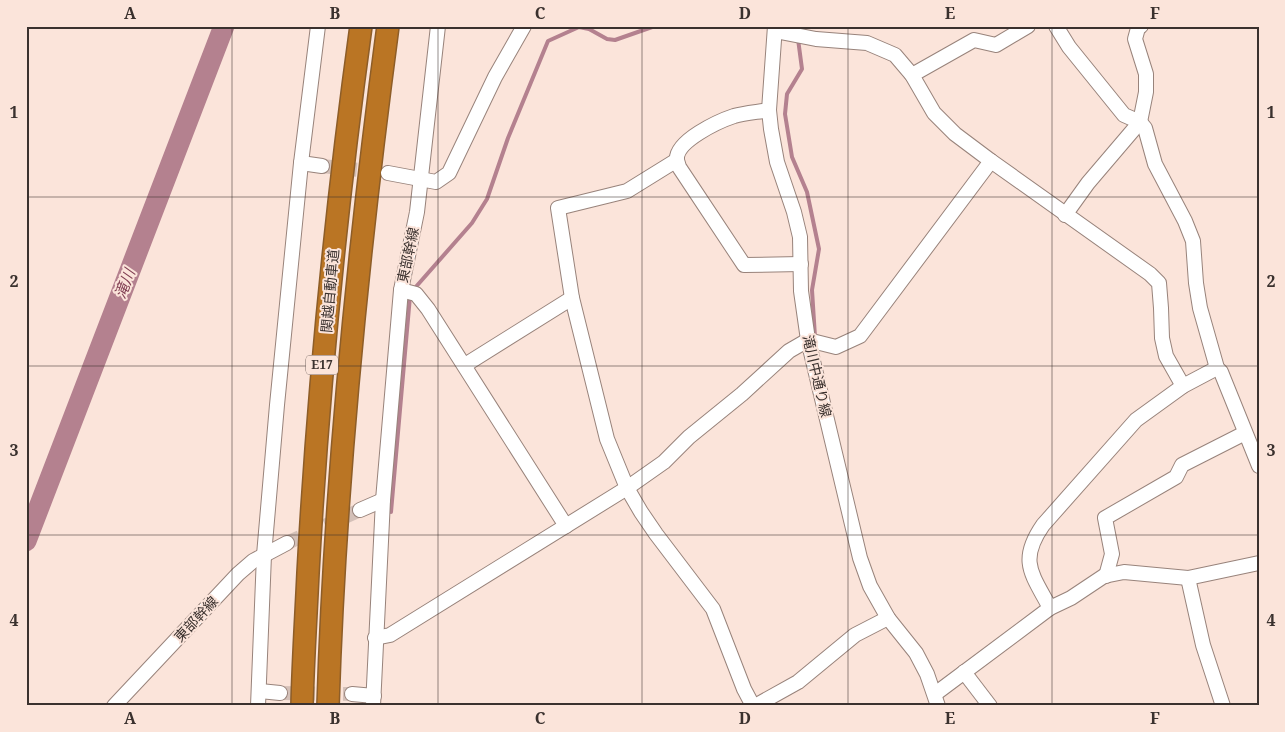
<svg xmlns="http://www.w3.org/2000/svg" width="1285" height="732" font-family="'Noto Serif','Noto Sans JP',serif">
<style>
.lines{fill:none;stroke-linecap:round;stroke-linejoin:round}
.stream{stroke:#b4818f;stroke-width:4}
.river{stroke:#b4818f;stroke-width:21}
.minor-tunnel{stroke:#d4c0b8;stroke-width:14;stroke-dasharray:14 7;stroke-linecap:butt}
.minor-casing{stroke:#98837b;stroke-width:16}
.highway-casing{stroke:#8d5d28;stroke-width:24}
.minor{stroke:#fff;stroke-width:14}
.highway{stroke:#ba7524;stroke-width:21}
.grid{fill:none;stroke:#3a312e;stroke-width:1;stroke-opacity:0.55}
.labels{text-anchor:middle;stroke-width:4;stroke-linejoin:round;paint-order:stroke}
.shield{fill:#fbe4da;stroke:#746762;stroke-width:1}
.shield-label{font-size:12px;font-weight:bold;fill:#3a312e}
.street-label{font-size:14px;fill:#3a312e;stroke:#fbe4da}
.water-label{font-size:15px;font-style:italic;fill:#803e52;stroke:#fbe4da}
.neatline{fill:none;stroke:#3a312e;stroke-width:2}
.grid-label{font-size:16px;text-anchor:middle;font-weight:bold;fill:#3a312e}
</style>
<rect width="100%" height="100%" fill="#fbe4da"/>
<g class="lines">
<g class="stream">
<polyline points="798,39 802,69 787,94 785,114 792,157 807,192 819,249 812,290 815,337"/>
<polyline points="414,289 472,223 487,199 508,138 548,41 579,27 589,29 607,39 615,40 655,26"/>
<polyline points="391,512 410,296"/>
</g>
<polyline class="river" points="26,541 224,26"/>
<g class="minor-tunnel">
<polyline points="322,166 377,172"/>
<polyline points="287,543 360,510"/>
<polyline points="280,693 352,694"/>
</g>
<defs>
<g id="minor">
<polyline points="775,26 769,110 771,129 777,162 794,212 800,237 801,291 808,340 860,558 870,586 888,618 916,653 927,674 938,706"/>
<polyline points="1056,26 1069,47 1124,115 1140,122 1145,128 1155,164 1185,221 1193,241 1196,283 1200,308 1217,368 1221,372 1259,466"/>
<polyline points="775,31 816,39 867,43 895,55 912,75 934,113 955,134 991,161 1150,274 1159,283 1161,308 1162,338 1166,356 1183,386"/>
<polyline points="912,75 974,40 996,45 1028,26"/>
<path d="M 769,110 C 758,112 745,113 734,116 C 719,121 675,141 677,160 C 677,161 679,166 679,167 L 744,265 L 801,264"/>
<polyline points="677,160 627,191 558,208 572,298 607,439 627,488 641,512 656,534 713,609 744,689 753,706"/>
<polyline points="301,163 322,166"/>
<polyline points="388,173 436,182 449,173 495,77 524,26"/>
<polyline points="1065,215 1088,183 1140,122 1146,92 1146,74 1135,39 1138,28 1141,26"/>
<polyline points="401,290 416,294 428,309 566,526"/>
<polyline points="465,365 572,298"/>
<polyline points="360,510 383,500"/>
<polyline points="1106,576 1112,554 1105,518 1176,477 1182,465 1245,433"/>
<polyline points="1188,578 1203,645 1223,706"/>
<path d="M 1050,608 C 1032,574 1018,561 1043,525 L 1136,420 L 1183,386 L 1217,368"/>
<polyline points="375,638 390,635 627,488 664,462 689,437 742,394 789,351 808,340 836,347 860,336 991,161"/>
<polyline points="964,672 990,706"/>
<polyline points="260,691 280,693"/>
<polyline points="352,694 374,696"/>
<polyline points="935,694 1050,608 1071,598 1104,576 1124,572 1188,578 1259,563"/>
<polyline points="114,706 238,574 253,561 287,543"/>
<polyline points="258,706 264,555 277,405 301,163 318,26"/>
<polyline points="373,706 383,500 401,290 417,212 438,26"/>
<polyline points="755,706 798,682 855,635 888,618"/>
</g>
<g id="highway">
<path d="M 302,706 C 303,662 306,617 308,573 C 318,390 336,208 361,26"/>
<path d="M 328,706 C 335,478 358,252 388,26"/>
</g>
</defs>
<use href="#minor" class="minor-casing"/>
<use href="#highway" class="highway-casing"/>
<use href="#minor" class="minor"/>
<use href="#highway" class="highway"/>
</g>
<path class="grid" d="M 232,26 L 232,706M 438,26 L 438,706M 642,26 L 642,706M 848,26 L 848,706M 1052,26 L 1052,706M 26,197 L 1259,197M 26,366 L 1259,366M 26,535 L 1259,535"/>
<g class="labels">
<rect class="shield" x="306" y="355.5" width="32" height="19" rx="4"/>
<g class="shield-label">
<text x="322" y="369">E17</text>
</g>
<g class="street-label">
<text transform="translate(408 255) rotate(-78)" y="5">東部幹線</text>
<text transform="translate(330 291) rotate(-85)" y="5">関越自動車道</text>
<text transform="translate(817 376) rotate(77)" y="5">滝川中通り線</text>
<text transform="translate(196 619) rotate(-47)" y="5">東部幹線</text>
</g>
<g class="water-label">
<text transform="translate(125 284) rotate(-69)" y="5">滝川</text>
</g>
</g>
<rect width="1285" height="732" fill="none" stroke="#fbe4da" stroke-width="55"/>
<rect x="28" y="28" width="1230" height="676" class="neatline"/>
<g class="grid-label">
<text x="130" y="19">A</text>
<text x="335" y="19">B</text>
<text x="540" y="19">C</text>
<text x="745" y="19">D</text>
<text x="950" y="19">E</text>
<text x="1155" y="19">F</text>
<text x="14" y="118">1</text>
<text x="1271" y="118">1</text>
<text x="14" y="287">2</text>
<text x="1271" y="287">2</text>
<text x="14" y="456">3</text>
<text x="1271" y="456">3</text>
<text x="14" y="626">4</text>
<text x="1271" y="626">4</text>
<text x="130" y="724">A</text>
<text x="335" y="724">B</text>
<text x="540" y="724">C</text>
<text x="745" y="724">D</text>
<text x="950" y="724">E</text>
<text x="1155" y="724">F</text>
</g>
</svg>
